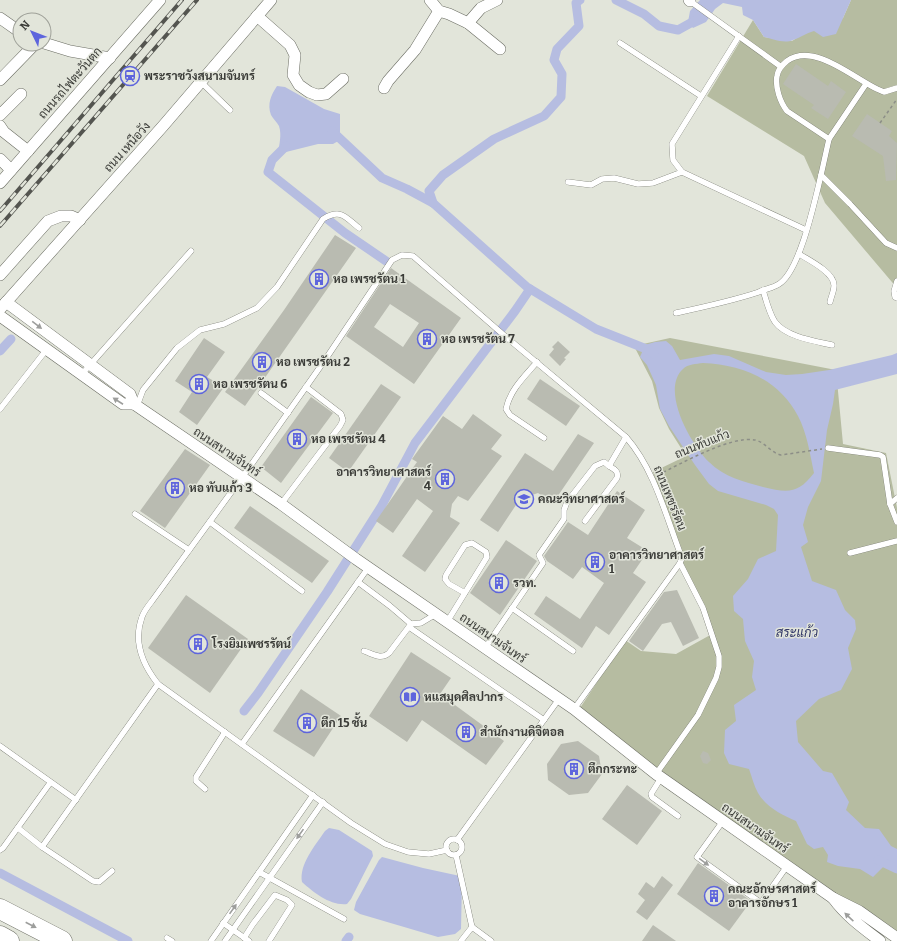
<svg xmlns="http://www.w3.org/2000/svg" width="897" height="941" font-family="Bitter,Sarabun,serif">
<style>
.green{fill:#b6bca1}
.water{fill:#b6bde1;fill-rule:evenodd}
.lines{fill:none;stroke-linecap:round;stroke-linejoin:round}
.canal{stroke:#b6bde1;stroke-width:9}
.building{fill:#b9bbb1;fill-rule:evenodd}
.lane-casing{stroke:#6b6d63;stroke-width:6}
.street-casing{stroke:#6b6d63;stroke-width:12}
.highway-casing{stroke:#6b6d63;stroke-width:21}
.path{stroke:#8c8e87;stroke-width:1.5;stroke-dasharray:3 3;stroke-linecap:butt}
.lane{stroke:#fff;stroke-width:5.5}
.street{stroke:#fff;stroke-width:11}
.highway{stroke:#fff;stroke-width:20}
.rail-casing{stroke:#545550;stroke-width:4}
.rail{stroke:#e2e5da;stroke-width:2.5;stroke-dasharray:8;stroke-linecap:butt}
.oneway{fill:#9d9e9c}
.labels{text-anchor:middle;stroke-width:3;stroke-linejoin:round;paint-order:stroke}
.poi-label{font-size:12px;font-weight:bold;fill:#3b3c38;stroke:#e2e5da;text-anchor:start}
.street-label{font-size:12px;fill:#3b3c38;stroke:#e2e5da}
.water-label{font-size:13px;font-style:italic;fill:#353b6a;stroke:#e2e5da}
</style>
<rect width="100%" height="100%" fill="#e2e5da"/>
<g class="green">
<polygon points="851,0 897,0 897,288 825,203 804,156 707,96 753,20 764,37 792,41 803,34 843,18"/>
<polygon points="670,338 836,370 843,444 886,453 897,508 897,934 833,898 656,774 580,708 625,640 641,651 676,654 712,634 683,565 653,472 684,457 681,448 669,429 659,408 652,381 634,346"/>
</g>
<g class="water">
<path d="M 700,0 L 851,0 L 836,34 L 823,37 L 814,31 C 806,33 800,38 793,40 C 784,44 773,39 764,37 L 753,20 L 743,15 L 742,7 L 723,3 L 715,9 L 706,22 L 693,28 L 688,22 L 690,11 Z"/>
<path d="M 277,86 L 285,87 L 324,109 L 340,114 L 340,140 L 333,144 L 318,144 L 278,154 C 279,145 282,135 279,126 C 277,122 273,119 271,115 C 267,104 271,95 277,86 Z"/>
<path d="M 666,341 L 672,346 L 680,360 L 714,354 L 729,356 L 766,372 L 786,375 L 802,374 L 829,370 L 892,355 L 897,353 L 897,374 L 835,390 L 833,404 L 827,430 L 821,481 L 808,507 L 803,525 L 808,542 L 801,547 L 812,581 L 836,590 L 845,610 L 855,620 L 856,629 L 848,648 L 852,669 L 841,690 L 819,699 L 796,721 L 798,742 L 823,771 L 832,773 L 849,802 L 846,810 L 865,828 L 879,829 L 891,846 L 897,849 L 897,869 L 886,864 L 873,877 L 860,869 L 838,866 L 827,862 L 828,855 L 823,847 L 814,849 L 807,844 L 796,821 C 782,815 766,807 758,793 C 754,786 752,777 749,769 L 729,764 L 724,753 L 725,730 L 736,721 L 734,705 L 756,690 L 752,677 L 754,661 L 745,641 L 743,619 L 734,611 L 733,596 L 748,579 L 758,559 L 776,551 L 778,515 L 774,509 L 766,505 L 718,491 L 709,484 L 695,465 L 669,426 L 660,409 L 656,385 L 647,365 L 640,357 L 645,345 L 655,342 ZM 703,363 C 743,365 778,379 798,416 C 807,433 810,454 814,473 C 798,494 788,493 763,487 C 744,482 724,477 709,462 C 691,445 660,390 683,369 C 688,364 696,364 703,363 Z"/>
<path d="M 329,828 L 339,830 L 372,851 L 373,856 L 351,899 L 347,904 C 331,906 314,893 302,882 C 299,864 315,846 325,831 Z"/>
<polygon points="382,857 423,868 460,876 462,881 461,929 455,934 438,937 360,914 354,910 356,902 379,860"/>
</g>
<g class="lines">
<g class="canal">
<polyline points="580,0 576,3 579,26 557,49 554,60 562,74 561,97 544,116 494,139 443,175 429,191 433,203 527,287 596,329 649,350 654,354"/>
<polyline points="616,0 644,14 659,26 678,30 696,20 714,0"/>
<polyline points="332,131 382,178 407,189 433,203"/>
<polyline points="286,146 272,160 268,172 345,233 386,261"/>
<polyline points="0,351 11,339"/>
<polyline points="244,711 258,693 327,592 381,507 415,443 515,311 530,289"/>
<polyline points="878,860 897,869"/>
<polyline points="0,873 128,941"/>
<polyline points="346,941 349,937"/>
</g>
</g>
<g class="building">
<polygon points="796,64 828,86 831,81 846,92 828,119 811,108 814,105 783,84"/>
<polygon points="867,114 892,131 889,136 897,143 896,180 886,181 883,156 852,136"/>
<polygon points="335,235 356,248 245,406 225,392 284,310"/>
<path d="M 391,268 L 461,318 L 414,384 L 346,336 ZM 390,304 L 419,323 L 403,347 L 374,327 Z"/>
<polygon points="204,338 225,352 207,377 224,387 197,425 179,412 192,392 175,381"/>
<polygon points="558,341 570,352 564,358 566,359 560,366 549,355 554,349 552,347"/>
<polygon points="540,379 580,406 566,426 527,399"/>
<polygon points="381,384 401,397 348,472 329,458"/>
<polygon points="311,397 333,413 281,483 261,467"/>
<polygon points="473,414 502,435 491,449 502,456 468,501 458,496 452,504 450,517 460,523 425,572 402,556 433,511 417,499 393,533 376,521 417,462 412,459 443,416 462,429"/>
<polygon points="578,434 594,443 553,503 538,493 520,499 498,532 480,520 525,453 553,471"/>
<polygon points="185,449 210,465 165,528 140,511"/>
<polygon points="617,491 645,510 627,538 648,551 633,573 646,582 609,635 596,626 582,648 534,614 546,596 580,619 604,583 582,567 573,579 547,561 544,556 568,522 588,535"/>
<polygon points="250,506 329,561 312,583 234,528"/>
<polygon points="506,540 537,561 500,615 470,593"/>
<polygon points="677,590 699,638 683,646 671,622 662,624 643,651 629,641 664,592"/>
<polygon points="186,595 248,639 210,693 148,648"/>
<polygon points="411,652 451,678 440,694 504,741 486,765 422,720 407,742 369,716"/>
<polygon points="301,689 341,716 314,757 273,731"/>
<polygon points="578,741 599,756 602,774 588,793 569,795 548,780 547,764 561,744"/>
<polygon points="703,751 708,753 711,760 707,764 703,763 700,756"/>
<polygon points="627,785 662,811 637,845 602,819"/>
<polygon points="698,863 751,901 729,931 677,894"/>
<polygon points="662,876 673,885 647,920 636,912 645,900 638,894 646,882 654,888"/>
<polygon points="653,925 676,941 642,941"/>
</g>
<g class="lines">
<defs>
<g id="lane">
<polyline points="690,1 780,66"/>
<polyline points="739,36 672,144 673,160 682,172 806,230"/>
<polyline points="620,43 701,96"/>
<polyline points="201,82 230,110"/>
<path d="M 897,88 L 884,92 L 877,89 C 853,78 814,42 787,61 C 782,65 778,69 777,76 C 775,87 780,102 787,111 L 829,139 L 821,175 L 850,204 L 886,243 L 897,248"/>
<polyline points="829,139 866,84"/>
<polyline points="568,182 591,185 602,179 614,178 638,184 653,183 682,172"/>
<path d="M 799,254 C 809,260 835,273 834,286 C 834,291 831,297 830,302"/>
<polyline points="897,281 894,291 895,297 897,298"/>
<path d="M 763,290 C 766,300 769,313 775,322 C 786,337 815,341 832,345"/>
<path d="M 676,313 C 704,307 732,301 759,292 C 765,289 773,288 779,284 C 800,271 815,200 821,175"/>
<path d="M 537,362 C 524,377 510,390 506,409 L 510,415 L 544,438"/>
<polyline points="82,374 191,251"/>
<polyline points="261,393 288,413"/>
<path d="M 137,406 L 143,390 L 177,348 L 200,330 L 224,324 L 257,308 L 277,287 L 323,219 C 341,208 345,217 359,228"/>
<polyline points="0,409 47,349"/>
<polyline points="828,448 880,455 883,457 890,504 897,522"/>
<polyline points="281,504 340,426 343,420 341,414 306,387"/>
<polyline points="890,504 897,498"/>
<polyline points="135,514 189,550"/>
<path d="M 585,521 L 617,478 C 619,471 614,469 609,466"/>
<polyline points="210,522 302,591"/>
<polyline points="850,553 897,541"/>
<path d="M 358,582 L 390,606 L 411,624 L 389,653 C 381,660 373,654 364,651"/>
<polyline points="512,608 573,651"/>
<polyline points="447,622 487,557 486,552 472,543 465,545 446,575 445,579 449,584 465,593"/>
<polyline points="411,624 421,623 436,614"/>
<polyline points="409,627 544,720"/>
<polyline points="485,648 543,563 539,555 564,519 564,510 567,502 595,466 604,462 609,466 626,437"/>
<polyline points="574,709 680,563"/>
<polyline points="242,744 368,568"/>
<polyline points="0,746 76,800"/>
<polyline points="661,778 651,794 652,797 678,816"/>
<polyline points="205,789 196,781 196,777 225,732"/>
<polyline points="723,821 697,857 761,903 787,866"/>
<polyline points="18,828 42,847 93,881 99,882 112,871"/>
<circle cx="454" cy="847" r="8"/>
<polyline points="457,840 559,699"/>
<polyline points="42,847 158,684"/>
<polyline points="0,850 3,848 50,783"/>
<path d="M 447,850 L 429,854 L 408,852 L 385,844 L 351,823 L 158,684 C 143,665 133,641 142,617 C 144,611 148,606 152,601 L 251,465 L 325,360 L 392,260 L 402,255 L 413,256 L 506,337 L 626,437 C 655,470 666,517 682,558 L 680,563 L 703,608 L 719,656 L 719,667 L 716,678 L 698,715 L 656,774"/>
<polyline points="456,855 472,927"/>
<polyline points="259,872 344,919"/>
<polyline points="223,923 249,941"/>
<polyline points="167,938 172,941"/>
<polyline points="244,938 253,924 275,895 287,900 292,905 269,941"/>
<polyline points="211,941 313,795"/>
<polyline points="225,941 323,802"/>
<polyline points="461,941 472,927 491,941"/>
</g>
<g id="street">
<polyline points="430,0 439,11 449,14 468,23 500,49"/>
<polyline points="689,0 690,1"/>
<polyline points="257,16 290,45 295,55 293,75 299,85 309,92 317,95 326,94 343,79"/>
<polyline points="0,18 20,32"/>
<polyline points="468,23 481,8 497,0"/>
<polyline points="44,43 70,51 110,58"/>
<polyline points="0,80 35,44"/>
<polyline points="384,88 388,81 415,50 439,11"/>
<polyline points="0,115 21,94"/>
<polyline points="0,126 4,132 28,151"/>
<polyline points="0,159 11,170"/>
<polyline points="0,183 160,0"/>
<polyline points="0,275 48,221 61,216 71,216 80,220"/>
<polyline points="0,309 163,126 271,0"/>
<polyline points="0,316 123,404 134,404 130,394 6,302"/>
<polyline points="134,404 281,504 356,559 574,709 656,774 833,898"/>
<path d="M 880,941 C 863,928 846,916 833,898 L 859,911 L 897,938"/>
</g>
<g id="highway">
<polyline points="0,909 62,941"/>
<polyline points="0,936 9,941"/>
</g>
</defs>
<use href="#lane" class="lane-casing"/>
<use href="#street" class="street-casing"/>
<use href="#highway" class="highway-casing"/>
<g class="path">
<polyline points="880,123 897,99"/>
<path d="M 658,475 C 680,464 732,435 755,440 C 765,442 771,453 781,455 L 822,449"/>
</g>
<use href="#lane" class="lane"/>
<use href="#street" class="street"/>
<use href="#highway" class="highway"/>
<defs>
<g id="rail">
<polyline points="0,211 182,0"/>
<polyline points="0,226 197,0"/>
</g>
</defs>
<use href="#rail" class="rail-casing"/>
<use href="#rail" class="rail"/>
</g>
<defs><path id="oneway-solid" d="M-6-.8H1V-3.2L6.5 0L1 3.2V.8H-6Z"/></defs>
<g class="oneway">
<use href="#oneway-solid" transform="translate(37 325) rotate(37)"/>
<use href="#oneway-solid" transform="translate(118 401) rotate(-147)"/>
<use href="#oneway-solid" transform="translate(300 834) rotate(125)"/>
<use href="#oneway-solid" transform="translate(704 862) rotate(36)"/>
<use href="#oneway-solid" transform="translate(233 909) rotate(-55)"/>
<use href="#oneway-solid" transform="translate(849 917) rotate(-137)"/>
<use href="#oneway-solid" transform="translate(31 925) rotate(27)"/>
</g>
<defs>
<symbol id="station-ring" viewBox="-11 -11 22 22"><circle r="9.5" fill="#e2e5da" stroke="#5e65dd" stroke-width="1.5"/><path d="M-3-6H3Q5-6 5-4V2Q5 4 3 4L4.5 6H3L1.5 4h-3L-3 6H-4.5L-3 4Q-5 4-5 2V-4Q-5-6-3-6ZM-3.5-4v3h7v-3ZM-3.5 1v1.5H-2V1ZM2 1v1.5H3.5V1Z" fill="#5e65dd"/></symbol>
<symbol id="building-ring" viewBox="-11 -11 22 22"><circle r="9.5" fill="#e2e5da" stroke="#5e65dd" stroke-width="1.5"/><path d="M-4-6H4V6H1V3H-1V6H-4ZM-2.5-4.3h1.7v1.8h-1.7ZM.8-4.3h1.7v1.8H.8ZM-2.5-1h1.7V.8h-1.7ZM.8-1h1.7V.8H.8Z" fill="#5e65dd"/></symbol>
<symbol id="university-ring" viewBox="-11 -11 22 22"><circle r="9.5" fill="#e2e5da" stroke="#5e65dd" stroke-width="1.5"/><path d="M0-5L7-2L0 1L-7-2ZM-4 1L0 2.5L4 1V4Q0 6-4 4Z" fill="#5e65dd"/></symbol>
<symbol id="library-ring" viewBox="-11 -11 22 22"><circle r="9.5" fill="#e2e5da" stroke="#5e65dd" stroke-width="1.5"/><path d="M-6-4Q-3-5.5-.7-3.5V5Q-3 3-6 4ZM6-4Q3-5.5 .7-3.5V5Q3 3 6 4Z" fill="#5e65dd"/></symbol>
</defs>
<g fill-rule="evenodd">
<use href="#station-ring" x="119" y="65" width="22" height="22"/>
<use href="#building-ring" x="308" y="268" width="22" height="22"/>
<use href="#building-ring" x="416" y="328" width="22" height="22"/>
<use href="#building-ring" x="251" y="351" width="22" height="22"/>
<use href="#building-ring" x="188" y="373" width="22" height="22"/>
<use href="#building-ring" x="286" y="428" width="22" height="22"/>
<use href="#building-ring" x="434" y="468" width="22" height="22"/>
<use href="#building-ring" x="164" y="477" width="22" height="22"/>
<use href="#university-ring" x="513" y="488" width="22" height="22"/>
<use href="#building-ring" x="584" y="551" width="22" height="22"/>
<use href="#building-ring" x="488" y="572" width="22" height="22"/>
<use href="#building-ring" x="187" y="633" width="22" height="22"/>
<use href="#library-ring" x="399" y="686" width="22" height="22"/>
<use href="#building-ring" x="296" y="712" width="22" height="22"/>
<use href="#building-ring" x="455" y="721" width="22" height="22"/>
<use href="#building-ring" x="563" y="758" width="22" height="22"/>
<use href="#building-ring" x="703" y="885" width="22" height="22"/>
</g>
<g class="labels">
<g class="poi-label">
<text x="144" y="80">พระราชวังสนามจันทร์</text>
<text x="333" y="283">หอ เพรชรัตน 1</text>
<text x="441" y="343">หอ เพรชรัตน 7</text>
<text x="276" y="366">หอ เพรชรัตน 2</text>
<text x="213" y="388">หอ เพรชรัตน 6</text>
<text x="311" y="443">หอ เพรชรัตน 4</text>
<text x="431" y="476" text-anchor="end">อาคารวิทยาศาสตร์<tspan x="431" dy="14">4</tspan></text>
<text x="189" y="492">หอ ทับแก้ว 3</text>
<text x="538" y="503">คณะวิทยาศาสตร์</text>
<text x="609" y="559">อาคารวิทยาศาสตร์<tspan x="609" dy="14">1</tspan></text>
<text x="513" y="587">รวท.</text>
<text x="212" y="648">โรงยิมเพชรรัตน์</text>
<text x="424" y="701">หแสมุดศิลปากร</text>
<text x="321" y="727">ตึก 15 ชั้น</text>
<text x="480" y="736">สำนักงานดิจิตอล</text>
<text x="588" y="773">ตึกกระทะ</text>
<text x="728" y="893">คณะอักษรศาสตร์<tspan x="728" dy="14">อาคารอักษร 1</tspan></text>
</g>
<g class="street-label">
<text transform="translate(70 83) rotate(-49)" y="4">ถนนรถไฟตะวันตก</text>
<text transform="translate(127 147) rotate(-48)" y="4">ถนน เหนือวัง</text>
<text transform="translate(702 444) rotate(-22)" y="4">ถนนทับแก้ว</text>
<text transform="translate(227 452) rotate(34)" y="4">ถนนสนามจันทร์</text>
<text transform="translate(670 498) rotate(68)" y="4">ถนนเพชรรัตน</text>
<text transform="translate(493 638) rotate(35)" y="4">ถนนสนามจันทร์</text>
<text transform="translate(755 828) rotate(35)" y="4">ถนนสนามจันทร์</text>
</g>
<g class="water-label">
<text x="797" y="637">สระแก้ว</text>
</g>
</g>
<g transform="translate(32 32) rotate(313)"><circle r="19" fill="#e2e5da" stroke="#9fa199"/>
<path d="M0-3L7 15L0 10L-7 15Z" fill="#5e65dd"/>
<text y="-6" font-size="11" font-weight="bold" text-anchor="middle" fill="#3b3c38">N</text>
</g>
</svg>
